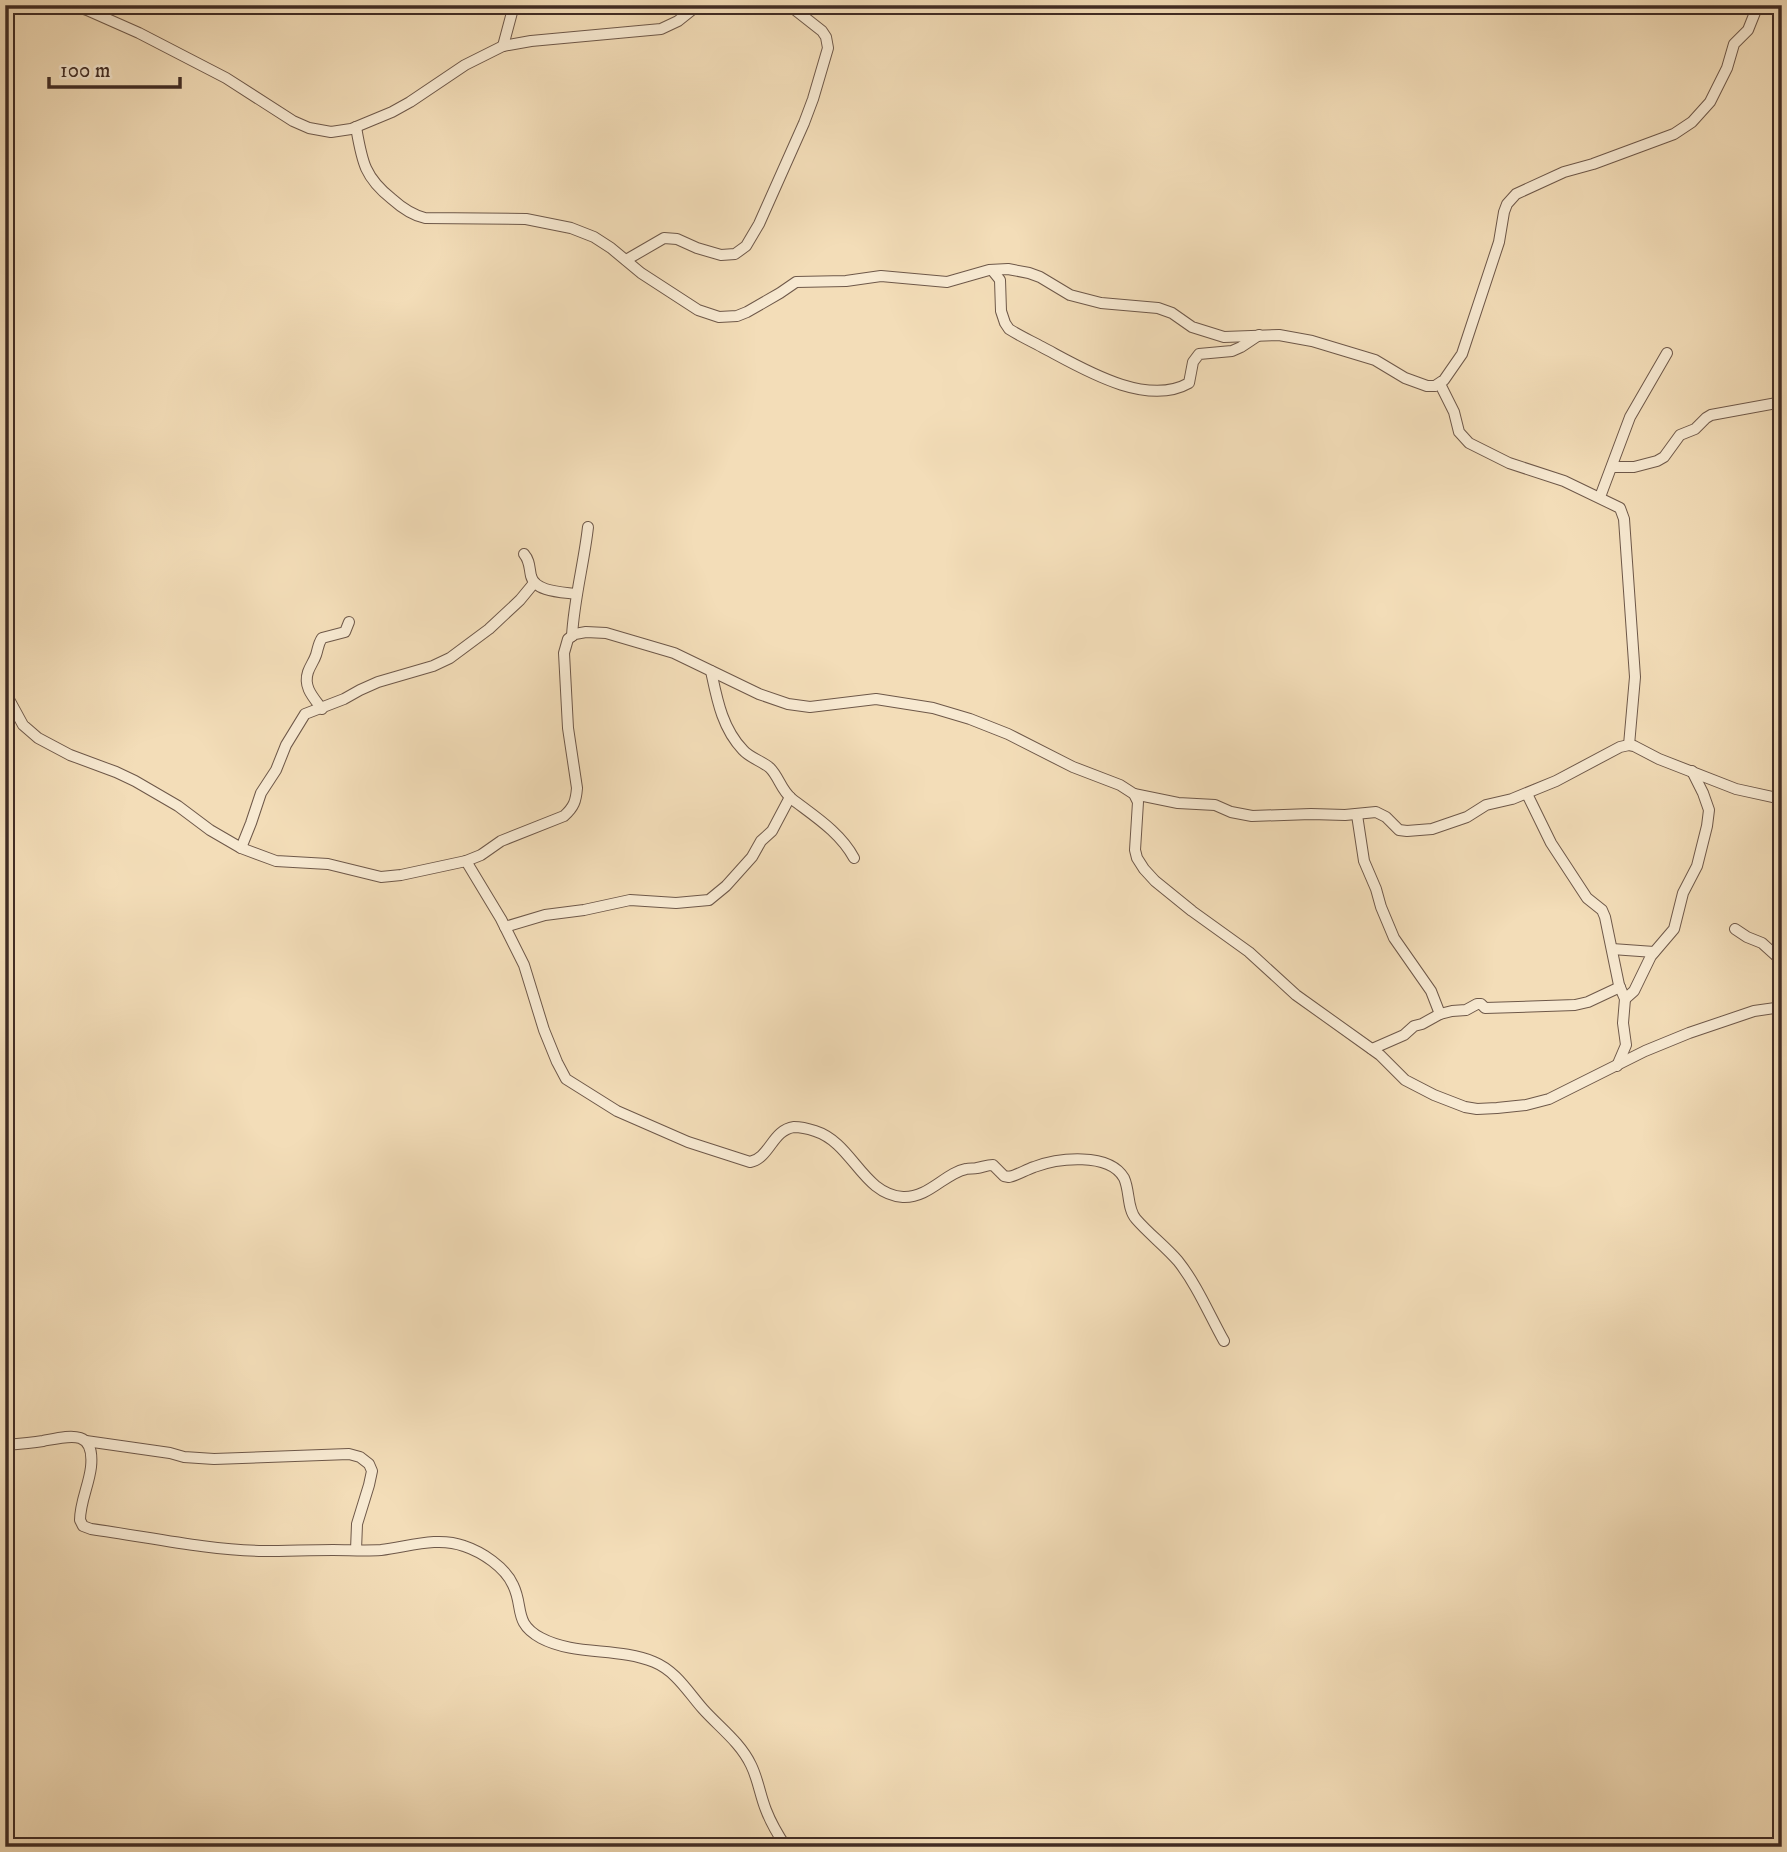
<svg xmlns="http://www.w3.org/2000/svg" width="1787" height="1852" font-family="'IM FELL DW Pica',serif">
<style>
.lines{fill:none;stroke-linecap:round;stroke-linejoin:round}
.street-casing{stroke:#6e5849;stroke-width:12}
.street{stroke:#f7e9d1;stroke-width:10}
</style>
<rect width="100%" height="100%" fill="#f3ddb8"/>
<filter id="stains"><feTurbulence type="fractalNoise" baseFrequency=".00286" numOctaves="4"/><feColorMatrix values="0 0 0 0 .2 0 0 0 0 .09 0 0 0 0 .02 0 0 0 .5 -.17"/></filter>
<radialGradient id="worn" r=".72"><stop offset=".6" stop-color="#630" stop-opacity="0"/><stop offset="1" stop-color="#630" stop-opacity=".3"/></radialGradient>
<g class="lines">
<defs>
<g id="street">
<polyline points="73,5 87,10 139,33 226,78 293,121 309,128 331,132 351,129 392,112 410,102 465,65 503,46 531,41 661,29 678,21 698,5"/>
<polyline points="503,46 514,5"/>
<path d="M 356,127 C 362,161 364,177 392,199 C 402,208 412,215 425,218 L 526,219 L 571,228 L 594,237 L 611,248 L 641,273 L 698,310 L 719,317 L 737,316 L 747,312 L 780,293 L 796,282 L 846,281 L 881,276 L 947,282 L 989,270 L 1008,269 L 1029,273 L 1040,277 L 1070,295 L 1101,303 L 1158,308 L 1172,313 L 1192,327 L 1224,337 L 1279,335 L 1312,341 L 1375,360 L 1405,378 L 1427,386 L 1435,386 L 1444,380 L 1462,354 L 1499,242 L 1504,212 L 1507,204 L 1516,194 L 1564,172 L 1593,164 L 1674,134 L 1692,122 L 1710,102 L 1727,68 L 1734,44 L 1748,30 L 1758,5"/>
<polyline points="626,260 664,238 677,239 697,248 721,255 735,254 746,246 759,224 804,123 813,99 828,48 826,37 822,31 789,5"/>
<path d="M 992,270 L 1000,280 L 1001,311 L 1005,323 L 1009,329 C 1020,336 1031,341 1042,347 C 1080,367 1145,408 1189,383 L 1193,362 L 1199,354 L 1232,351 L 1241,347 L 1259,335"/>
<polyline points="1440,384 1454,412 1459,432 1469,443 1509,463 1564,481 1620,508 1624,519 1635,677 1629,745"/>
<polyline points="1612,467 1634,467 1657,461 1664,457 1680,435 1695,429 1706,418 1711,415 1782,402"/>
<polyline points="1600,497 1630,417 1667,353"/>
<path d="M 524,554 C 530,561 529,567 531,576 C 535,592 562,592 576,594"/>
<path d="M 572,636 C 574,599 584,563 588,527"/>
<path d="M 711,671 C 717,699 722,728 743,750 C 750,758 762,761 770,768 C 779,777 781,790 792,799 C 814,816 840,832 854,858"/>
<path d="M 5,692 L 23,725 L 38,738 L 70,755 L 116,772 L 135,781 L 178,806 L 210,830 L 241,848 L 276,861 L 328,864 L 381,877 L 401,875 L 466,861 L 481,855 L 501,841 L 564,816 C 574,807 576,801 577,788 L 568,728 L 564,653 L 568,639 L 575,634 L 586,632 L 606,633 L 674,653 L 759,694 L 788,704 L 810,707 L 876,699 L 933,708 L 970,719 L 1008,734 L 1073,767 L 1120,785 L 1134,794 L 1138,802 L 1135,850 L 1137,858 L 1144,869 L 1155,881 L 1192,911 L 1249,952 L 1296,995 L 1380,1055 L 1405,1080 L 1434,1095 L 1465,1107 L 1477,1109 L 1497,1108 L 1526,1105 L 1549,1099 L 1645,1051 L 1689,1033 L 1754,1011 L 1782,1007"/>
<path d="M 322,709 C 313,697 303,687 308,672 C 310,666 314,661 316,655 C 318,649 318,644 322,638 L 345,632 L 349,622"/>
<polyline points="1134,794 1178,803 1215,805 1231,812 1252,816 1311,814 1345,815 1376,812 1386,817 1399,830 1407,831 1432,829 1467,817 1486,805 1512,799 1556,781 1620,747 1629,745 1634,746 1659,759 1736,789 1782,799"/>
<polyline points="1527,794 1551,843 1587,898 1602,910 1605,917 1619,985 1625,999 1623,1023 1626,1045 1617,1066"/>
<polyline points="1357,815 1364,861 1376,889 1381,907 1394,938 1431,991 1440,1014"/>
<polyline points="241,848 251,823 261,793 276,770 286,745 305,714 344,699 360,690 378,682 433,666 450,658 489,629 520,600 534,583"/>
<path d="M 466,861 L 501,919 L 524,965 L 544,1030 L 557,1062 L 566,1079 L 617,1111 L 688,1142 L 750,1162 C 770,1158 772,1130 794,1127 C 802,1127 809,1129 815,1131 C 853,1143 862,1194 903,1197 C 929,1198 945,1173 966,1169 C 970,1168 974,1169 977,1168 C 983,1167 987,1165 993,1165 L 1004,1176 L 1009,1177 C 1018,1175 1025,1170 1034,1167 C 1058,1158 1109,1152 1124,1178 C 1130,1191 1127,1209 1136,1219 C 1149,1234 1165,1246 1178,1261 C 1197,1285 1209,1314 1224,1341"/>
<polyline points="505,927 545,915 584,910 630,900 676,903 709,900 726,886 752,857 761,841 772,831 790,797"/>
<polyline points="1735,929 1747,937 1762,943 1782,961"/>
<polyline points="1612,949 1654,952"/>
<polyline points="1625,999 1634,991 1651,956 1674,929 1683,893 1697,866 1707,826 1709,810 1703,793 1692,771"/>
<polyline points="1372,1049 1404,1035 1414,1026 1422,1024 1440,1014 1452,1011 1466,1010 1477,1004 1481,1004 1485,1008 1575,1005 1588,1002 1620,987"/>
<polyline points="86,1441 170,1453 184,1457 214,1459 349,1454 360,1457 369,1464 372,1471 369,1485 357,1524 356,1550"/>
<path d="M 5,1445 C 18,1444 31,1443 43,1441 C 69,1436 95,1428 91,1467 C 89,1485 80,1502 80,1520 L 83,1526 L 91,1529 C 149,1537 206,1550 264,1551 C 287,1551 310,1550 333,1550 C 349,1550 365,1551 381,1550 C 408,1547 437,1536 464,1546 C 482,1552 505,1567 513,1585 C 524,1607 513,1623 541,1638 C 575,1656 618,1647 654,1662 C 676,1671 688,1692 703,1709 C 719,1727 740,1742 751,1765 C 758,1779 760,1795 766,1810 C 771,1823 778,1835 786,1847"/>
</g>
</defs>
<use href="#street" class="street-casing"/>
<use href="#street" class="street"/>
</g>
<rect width="1787" height="1852" fill="none" stroke="#f3ddb8" stroke-width="28"/>
<rect x="7" y="7" width="1773" height="1838" fill="none" stroke="#412c24" stroke-width="3.5"/>
<rect x="14" y="14" width="1759" height="1824" fill="none" stroke="#412c24" stroke-width="2"/>
<path d="M49 77v10h131v-10" fill="none" stroke="#412c24" stroke-width="3.5"/>
<text x="60" y="77" font-size="21" fill="#412c24" stroke="#f7e9d1" stroke-width="5" paint-order="stroke">100 m</text>
<rect width="100%" height="100%" filter="url(#stains)"/>
<rect width="100%" height="100%" fill="url(#worn)"/>
</svg>
